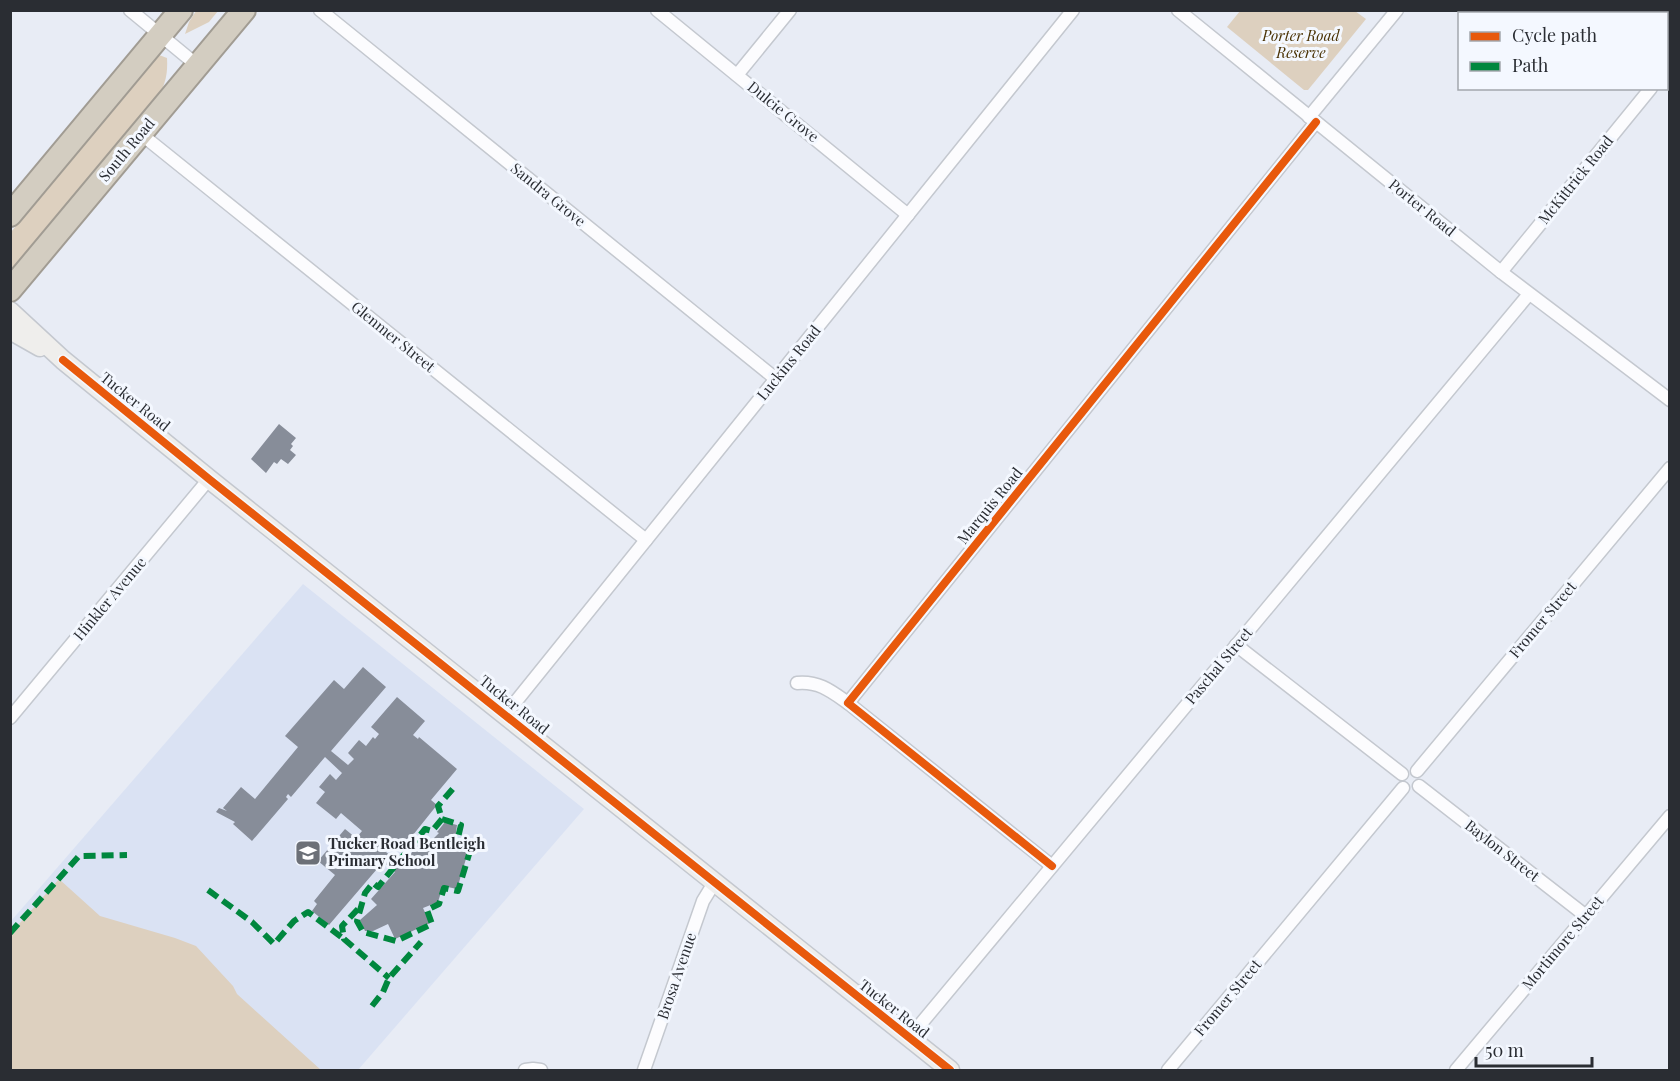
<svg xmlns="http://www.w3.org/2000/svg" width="1680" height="1081" font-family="'Playfair Display',serif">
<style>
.built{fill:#dae2f3}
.green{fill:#ddd0bf}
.building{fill:#878d99}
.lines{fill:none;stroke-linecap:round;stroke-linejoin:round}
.street-casing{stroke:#c4c8cf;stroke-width:15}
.secondary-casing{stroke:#c4c8cf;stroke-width:21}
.highway-casing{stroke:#a19c93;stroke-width:26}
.street{stroke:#fcfcfe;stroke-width:12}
.secondary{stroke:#efeeec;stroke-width:18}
.highway{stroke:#d3cdc1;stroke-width:22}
.quiet{stroke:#00873e;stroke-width:6;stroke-dasharray:12 6;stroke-linecap:butt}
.cycleway-casing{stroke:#f4f8ff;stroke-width:11}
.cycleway{stroke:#e8590c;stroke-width:8}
.labels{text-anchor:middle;stroke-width:6;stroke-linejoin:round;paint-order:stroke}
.park-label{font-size:15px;font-style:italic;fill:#493103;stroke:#f4f8ff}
.street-label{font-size:15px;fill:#2a2d33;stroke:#f4f8ff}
.poi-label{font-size:15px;font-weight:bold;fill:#2a2d33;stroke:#f4f8ff;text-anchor:start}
</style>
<rect width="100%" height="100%" fill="#e8ecf5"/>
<polygon class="built" points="303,584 584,809 358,1070 11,1070 11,921"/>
<g class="green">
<polygon points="196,11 218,11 209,22 185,34 189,22"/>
<polygon points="1240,11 1355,11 1366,19 1308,90 1304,90 1227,27"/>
<path d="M 159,55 L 167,58 C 168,75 165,86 156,100 L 11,272 L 11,232 Z"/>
<polygon points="59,879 100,916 175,938 196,946 233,986 237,994 321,1070 11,1070 11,933"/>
</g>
<g class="building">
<polygon points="279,424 296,438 291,444 293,446 290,450 296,455 288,464 281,459 277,464 274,462 266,473 251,459"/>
<polygon points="363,667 386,687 331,751 348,765 354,759 348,753 359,740 366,746 373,737 375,739 379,734 371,727 397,697 425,721 413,735 418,739 419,737 457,769 431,800 437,805 413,835 412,834 401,847 395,842 386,852 401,865 426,836 432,840 439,833 437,832 445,822 457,825 454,847 468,852 457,889 443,886 438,902 423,908 430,923 395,939 388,924 373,931 365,931 360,920 377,905 371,899 395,872 383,862 329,925 312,911 317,904 314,901 335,875 318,861 345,829 356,838 362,831 341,813 336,819 316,803 325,792 319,787 330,774 336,780 342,773 325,757 291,797 288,794 286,797 288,799 252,841 233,824 235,822 216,812 219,808 227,811 223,808 241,787 255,799 298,747 285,736 334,680 344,689"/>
</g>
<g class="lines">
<defs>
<g id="street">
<polyline points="130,10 198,66"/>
<polyline points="320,10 776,379"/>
<polyline points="657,10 908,215"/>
<polyline points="1178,10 1501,272 1670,400"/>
<polyline points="1666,70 1670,66"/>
<polyline points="737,75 790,10"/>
<polyline points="1309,117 1397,10"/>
<polyline points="141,134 646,540"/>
<polyline points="1501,272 1651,88"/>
<polyline points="1236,645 1402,774"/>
<path d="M 797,683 C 819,681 831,691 848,703"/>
<polyline points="505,715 1073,10"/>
<polyline points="10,718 209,479"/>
<polyline points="1417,771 1670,468"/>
<polyline points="1419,786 1586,916"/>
<polyline points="1052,866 848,703 1316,122"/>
<polyline points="909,1038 1529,294"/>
<polyline points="525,1070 533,1069 541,1070"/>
<polyline points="644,1070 703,901 714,883"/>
<polyline points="1168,1070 1403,788"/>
<polyline points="1456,1070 1670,816"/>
</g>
<g id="secondary">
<polyline points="10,311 63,360 209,479 950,1070"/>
<polyline points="10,330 40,347"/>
</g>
<g id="highway">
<polyline points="10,215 181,10"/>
<polyline points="10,290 244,10"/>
</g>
</defs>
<use href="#street" class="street-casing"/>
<use href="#secondary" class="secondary-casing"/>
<use href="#highway" class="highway-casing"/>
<use href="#street" class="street"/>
<use href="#secondary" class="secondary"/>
<use href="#highway" class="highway"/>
<g class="quiet">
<polyline points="442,819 432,831 425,829 378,887 373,883 365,893 357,921 363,932 396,941 432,924 427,910 439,904 444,888 458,891 470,851 456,846 461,825 442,819 438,806 456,785"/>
<polyline points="208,890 252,922 274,944 294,921 308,912 344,939"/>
<polyline points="358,909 342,926 344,939 389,978"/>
<polyline points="10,933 79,856 127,855"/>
<polyline points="372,1006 383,992 389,978 421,942"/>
</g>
<defs>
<g id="cycleway">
<polyline points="63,360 209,479 950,1070"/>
<polyline points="1052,866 848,703 1316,122"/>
</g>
</defs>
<use href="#cycleway" class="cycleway-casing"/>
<use href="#cycleway" class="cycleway"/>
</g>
<defs>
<symbol id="school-square" viewBox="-11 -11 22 22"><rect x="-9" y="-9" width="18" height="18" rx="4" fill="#6c7077" stroke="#f4f8ff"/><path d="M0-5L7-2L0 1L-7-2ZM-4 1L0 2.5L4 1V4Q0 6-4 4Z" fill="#fff"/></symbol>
</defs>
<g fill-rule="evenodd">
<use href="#school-square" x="293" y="838" width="30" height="30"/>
</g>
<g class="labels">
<g class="park-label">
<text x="1301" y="41">Porter Road<tspan x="1301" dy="17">Reserve</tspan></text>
</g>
<g class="street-label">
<text transform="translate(783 112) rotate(39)" y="5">Dulcie Grove</text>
<text transform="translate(127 150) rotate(-50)" y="5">South Road</text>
<text transform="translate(1576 180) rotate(-51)" y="5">McKittrick Road</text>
<text transform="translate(548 195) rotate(39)" y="5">Sandra Grove</text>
<text transform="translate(1422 208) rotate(39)" y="5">Porter Road</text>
<text transform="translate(393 337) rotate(39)" y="5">Glenmer Street</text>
<text transform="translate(789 363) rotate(-51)" y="5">Luckins Road</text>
<text transform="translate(135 402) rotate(39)" y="5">Tucker Road</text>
<text transform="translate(990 506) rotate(-51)" y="5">Marquis Road</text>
<text transform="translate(110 599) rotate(-50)" y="5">Hinkler Avenue</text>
<text transform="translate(1543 620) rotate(-50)" y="5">Fromer Street</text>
<text transform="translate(1219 666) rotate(-50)" y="5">Paschal Street</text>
<text transform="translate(514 705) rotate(39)" y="5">Tucker Road</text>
<text transform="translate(1502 851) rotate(38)" y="5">Baylon Street</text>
<text transform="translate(1563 943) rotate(-50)" y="5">Mortimore Street</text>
<text transform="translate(677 976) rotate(-71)" y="5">Brosa Avenue</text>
<text transform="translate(1228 998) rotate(-50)" y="5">Fromer Street</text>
<text transform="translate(894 1009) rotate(38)" y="5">Tucker Road</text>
</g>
<g class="poi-label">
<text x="328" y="849">Tucker Road Bentleigh<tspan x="328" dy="17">Primary School</tspan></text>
</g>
</g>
<rect width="1680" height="1081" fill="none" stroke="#2a2d33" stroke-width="24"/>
<rect x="1458" y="12" width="210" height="78" fill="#f4f8ff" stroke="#a3a7ad" stroke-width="1.5"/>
<rect x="1470" y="32" width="30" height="9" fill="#e8590c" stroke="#a3a7ad" stroke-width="1.5"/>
<text x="1512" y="42" font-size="18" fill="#2a2d33">Cycle path</text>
<rect x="1470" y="62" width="30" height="9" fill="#00873e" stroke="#a3a7ad" stroke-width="1.5"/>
<text x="1512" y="72" font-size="18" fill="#2a2d33">Path</text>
<path d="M1476 1057v9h116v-9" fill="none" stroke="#2a2d33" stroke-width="3"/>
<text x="1485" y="1057" font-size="18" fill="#2a2d33" stroke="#f4f8ff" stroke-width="4.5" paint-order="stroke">50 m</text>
</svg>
